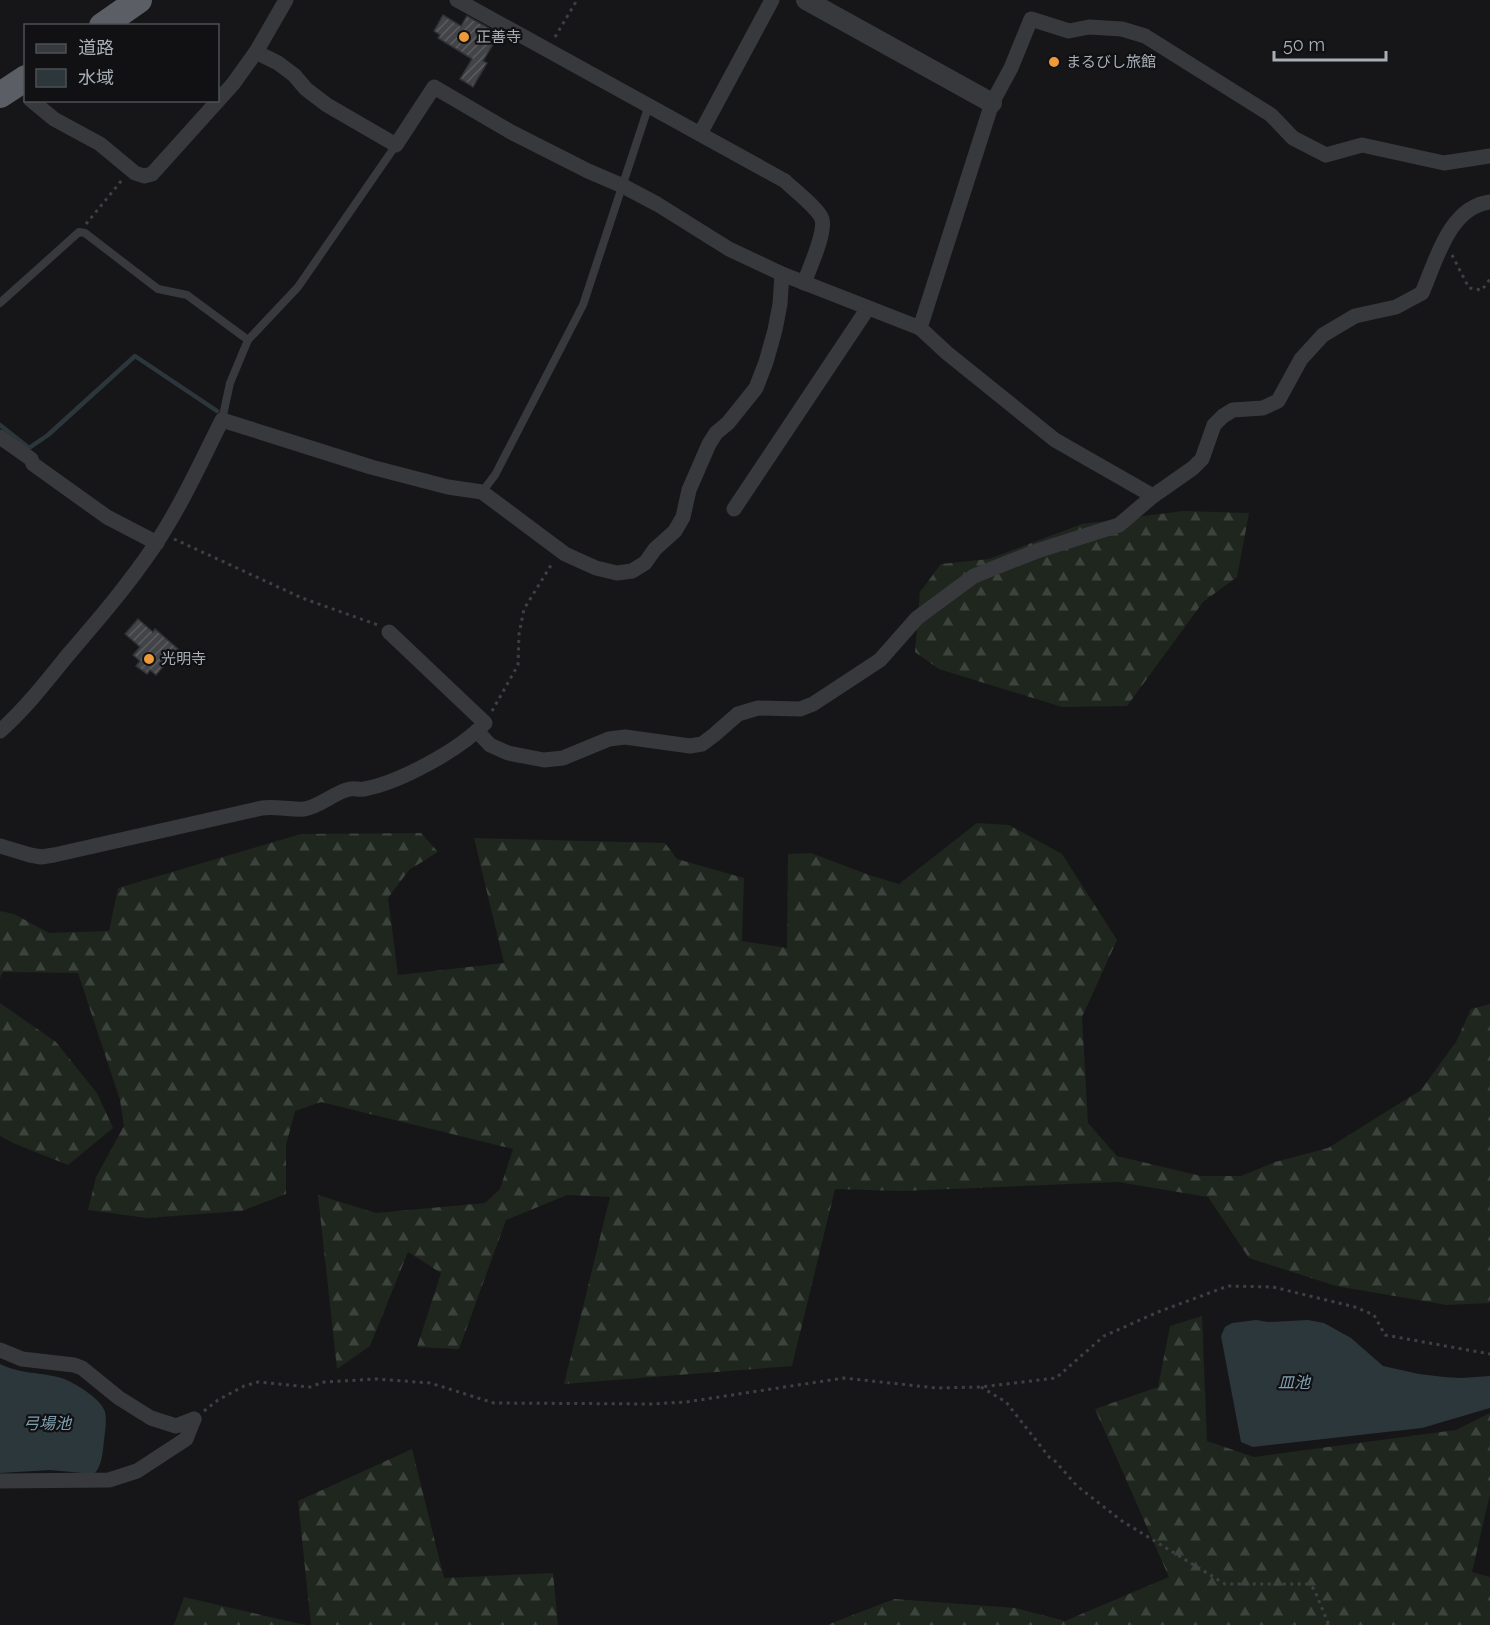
<svg xmlns="http://www.w3.org/2000/svg" width="1490" height="1625" font-family="Raleway,'Noto Sans JP',sans-serif">
<style>
.forest{fill:url(#forest-firs)}
.water{fill:#2c373c}
.lines{fill:none;stroke-linecap:round;stroke-linejoin:round}
.stream{stroke:#2c373c;stroke-width:4.5}
.building{fill:url(#building-hatch);stroke:#303134;stroke-width:1.5}
.path{stroke:#3d4044;stroke-width:3;stroke-dasharray:3 4.5;stroke-linecap:butt}
.service{stroke:#37393d;stroke-width:8}
.minor{stroke:#37393d;stroke-width:15}
.tertiary{stroke:#37393d;stroke-width:20}
.trunk{stroke:#5b5e65;stroke-width:26}
.poi-dot{fill:#ee9a38;stroke:#111113;stroke-width:2}
.labels{text-anchor:middle;stroke-width:4.5;stroke-linejoin:round;paint-order:stroke}
.poi-label{font-size:15px;fill:#a8afb8;stroke:#111113;text-anchor:start}
.water-label{font-size:16px;font-style:italic;fill:#80a1b2;stroke:#111113}
</style>
<defs>
<pattern id="forest-firs" width="22" height="20" patternUnits="userSpaceOnUse" patternTransform="scale(1.5)"><rect width="22" height="20" fill="#1e261e"/><path d="M5 1l3.5 6h-7zM16 11l3.5 6h-7z" fill="#3c433d"/></pattern>
<pattern id="building-hatch" width="6" height="6" patternUnits="userSpaceOnUse" patternTransform="scale(1.5)"><rect width="6" height="6" fill="#424448"/><path d="M-1 1l2-2M0 6l6-6M5 7l2-2" fill="none" stroke="#5a5c60"/></pattern>
</defs>
<rect width="100%" height="100%" fill="#161618"/>
<g class="forest">
<polygon points="1183,511 1249,513 1237,577 1203,602 1127,706 1062,707 939,669 915,652 920,592 941,564 989,559 1082,524"/>
<polygon points="977,823 1009,825 1062,854 1117,940 1082,1017 1088,1123 1117,1156 1201,1176 1241,1176 1275,1162 1328,1148 1421,1090 1456,1042 1471,1009 1490,1004 1490,1303 1447,1305 1336,1286 1249,1258 1208,1197 1118,1182 902,1191 835,1189 792,1366 564,1384 610,1197 567,1195 506,1220 459,1349 417,1347 441,1273 408,1252 370,1346 337,1369 318,1195 376,1213 485,1203 500,1189 513,1149 321,1102 295,1111 286,1145 286,1194 242,1211 147,1218 88,1210 96,1177 124,1126 120,1100 78,973 3,972 0,978 0,911 14,914 49,933 109,931 118,888 301,834 421,833 438,852 409,870 388,898 398,975 504,963 474,838 665,843 677,859 744,878 742,941 787,948 788,854 811,853 869,875 899,884"/>
<polygon points="0,1003 56,1042 97,1093 113,1128 68,1165 13,1143 0,1136"/>
<polygon points="1202,1316 1207,1441 1254,1457 1456,1430 1490,1413 1490,1494 1472,1572 1490,1577 1490,1625 827,1625 894,1599 1015,1608 1065,1621 1169,1577 1095,1409 1158,1387 1170,1326"/>
<polygon points="412,1449 444,1578 553,1573 558,1625 311,1625 298,1501"/>
<polygon points="184,1597 305,1625 174,1625"/>
</g>
<g class="water">
<polygon points="1256,1320 1268,1322 1308,1320 1324,1323 1351,1338 1383,1366 1419,1374 1444,1377 1461,1378 1490,1376 1490,1408 1422,1428 1253,1447 1241,1442 1221,1336 1225,1327 1232,1323"/>
<path d="M 0,1364 C 21,1374 37,1372 58,1377 C 71,1380 101,1398 105,1412 C 107,1420 105,1432 104,1440 C 103,1450 102,1467 94,1474 L 50,1470 L 0,1473 Z"/>
</g>
<g class="lines">
<polyline class="stream" points="0,425 29,448 48,435 135,356 217,411"/>
</g>
<g class="building">
<polygon points="443,15 461,26 467,16 492,30 488,37 495,41 483,61 487,63 473,87 460,79 472,59 438,38 440,35 434,31"/>
<polygon points="138,619 153,632 155,629 178,649 156,675 150,670 147,674 136,666 140,661 133,655 140,647 125,634"/>
</g>
<g class="lines">
<g class="path">
<polyline points="555,37 577,0"/>
<polyline points="86,224 122,180"/>
<polyline points="1452,255 1469,288 1482,290 1490,279"/>
<polyline points="174,539 302,598 378,625"/>
<polyline points="492,711 518,665 519,634 524,609 553,562"/>
<polyline points="981,1387 1006,1402 1050,1458 1055,1461 1077,1486 1122,1521 1225,1584 1307,1584 1314,1589 1329,1625"/>
<polyline points="204,1411 218,1400 244,1386 258,1382 310,1387 324,1382 377,1379 430,1383 494,1403 652,1404 686,1402 844,1378 936,1388 981,1387 1056,1378 1104,1336 1158,1312 1228,1286 1273,1287 1355,1307 1374,1315 1385,1335 1490,1354"/>
</g>
<g class="service">
<polyline points="0,303 79,232 85,233 158,289 187,295 248,340"/>
<polyline points="222,420 230,383 248,340 298,287 396,145"/>
<polyline points="482,492 495,475 583,305 649,105"/>
</g>
<g class="minor">
<path d="M 457,0 L 785,181 C 794,190 818,208 822,219 C 826,233 809,269 804,283"/>
<polyline points="256,52 278,63 294,75 306,89 327,105 396,145 434,87 511,132 588,171 623,186 657,204 729,249 782,274 920,328 947,353 1055,440 1153,496"/>
<polyline points="31,100 54,119 100,144 135,173 144,176 152,174 233,84 256,52 286,0"/>
<polyline points="700,134 772,0"/>
<polyline points="920,328 992,103 1011,68 1031,19 1069,31 1089,27 1122,29 1145,36 1271,115 1293,138 1326,155 1362,145 1444,163 1490,156"/>
<polyline points="0,437 31,459 33,464 107,517 157,543"/>
<polyline points="734,509 868,308"/>
<path d="M 0,731 C 25,709 46,682 67,656 C 98,620 129,584 155,545 C 181,506 201,462 222,420 L 371,467 L 448,487 L 482,492 L 565,554 L 596,568 L 617,573 L 632,571 L 645,563 L 655,549 L 675,531 L 683,517 L 689,490 L 709,444 L 716,433 L 728,423 L 756,388 L 766,362 L 775,330 L 780,304 L 782,274"/>
<path d="M 477,731 L 490,745 L 508,753 L 544,760 L 563,758 L 609,739 L 625,737 L 690,746 L 702,744 L 714,735 L 738,714 L 758,708 L 800,709 L 813,704 L 880,660 L 917,618 L 974,576 L 1037,551 L 1119,525 L 1153,496 L 1193,468 L 1202,459 L 1214,425 L 1223,416 L 1233,410 L 1263,408 L 1278,401 L 1301,359 L 1323,335 L 1355,316 L 1396,307 L 1422,293 C 1436,261 1449,207 1490,202"/>
<path d="M 0,846 L 30,855 L 41,857 L 54,855 L 262,808 C 276,806 290,810 304,809 C 320,807 334,792 350,789 C 355,788 360,790 364,789 C 399,783 461,749 485,723 L 389,632"/>
<polyline points="0,1350 22,1359 74,1365 82,1368 119,1398 151,1418 176,1426 194,1419"/>
<polyline points="0,1481 109,1480 137,1471 186,1439 194,1419"/>
</g>
<polyline class="tertiary" points="806,0 992,103"/>
<g class="trunk">
<polyline points="102,26 139,0"/>
<polyline points="0,95 26,78"/>
</g>
</g>
<g class="poi-dot">
<circle cx="464" cy="37" r="6"/>
<circle cx="1054" cy="62" r="6"/>
<circle cx="149" cy="659" r="6"/>
</g>
<g class="labels">
<g class="poi-label">
<text x="476" y="42">正善寺</text>
<text x="1066" y="67">まるびし旅館</text>
<text x="161" y="664">光明寺</text>
</g>
<g class="water-label">
<text x="1294" y="1388">皿池</text>
<text x="47" y="1429">弓場池</text>
</g>
</g>
<rect x="24" y="24" width="195" height="78" fill="#111113" stroke="#4d5055" stroke-width="1.5"/>
<rect x="36" y="44" width="30" height="9" fill="#37393d" stroke="#4d5055" stroke-width="1.5"/>
<text x="78" y="54" font-size="18" fill="#a8afb8">道路</text>
<rect x="36" y="69" width="30" height="18" fill="#2c373c" stroke="#4d5055" stroke-width="1.5"/>
<text x="78" y="84" font-size="18" fill="#a8afb8">水域</text>
<path d="M1274 51v9h112v-9" fill="none" stroke="#a8afb8" stroke-width="3"/>
<text x="1283" y="51" font-size="18" fill="#a8afb8" stroke="#111113" stroke-width="4.5" paint-order="stroke">50 m</text>
</svg>
